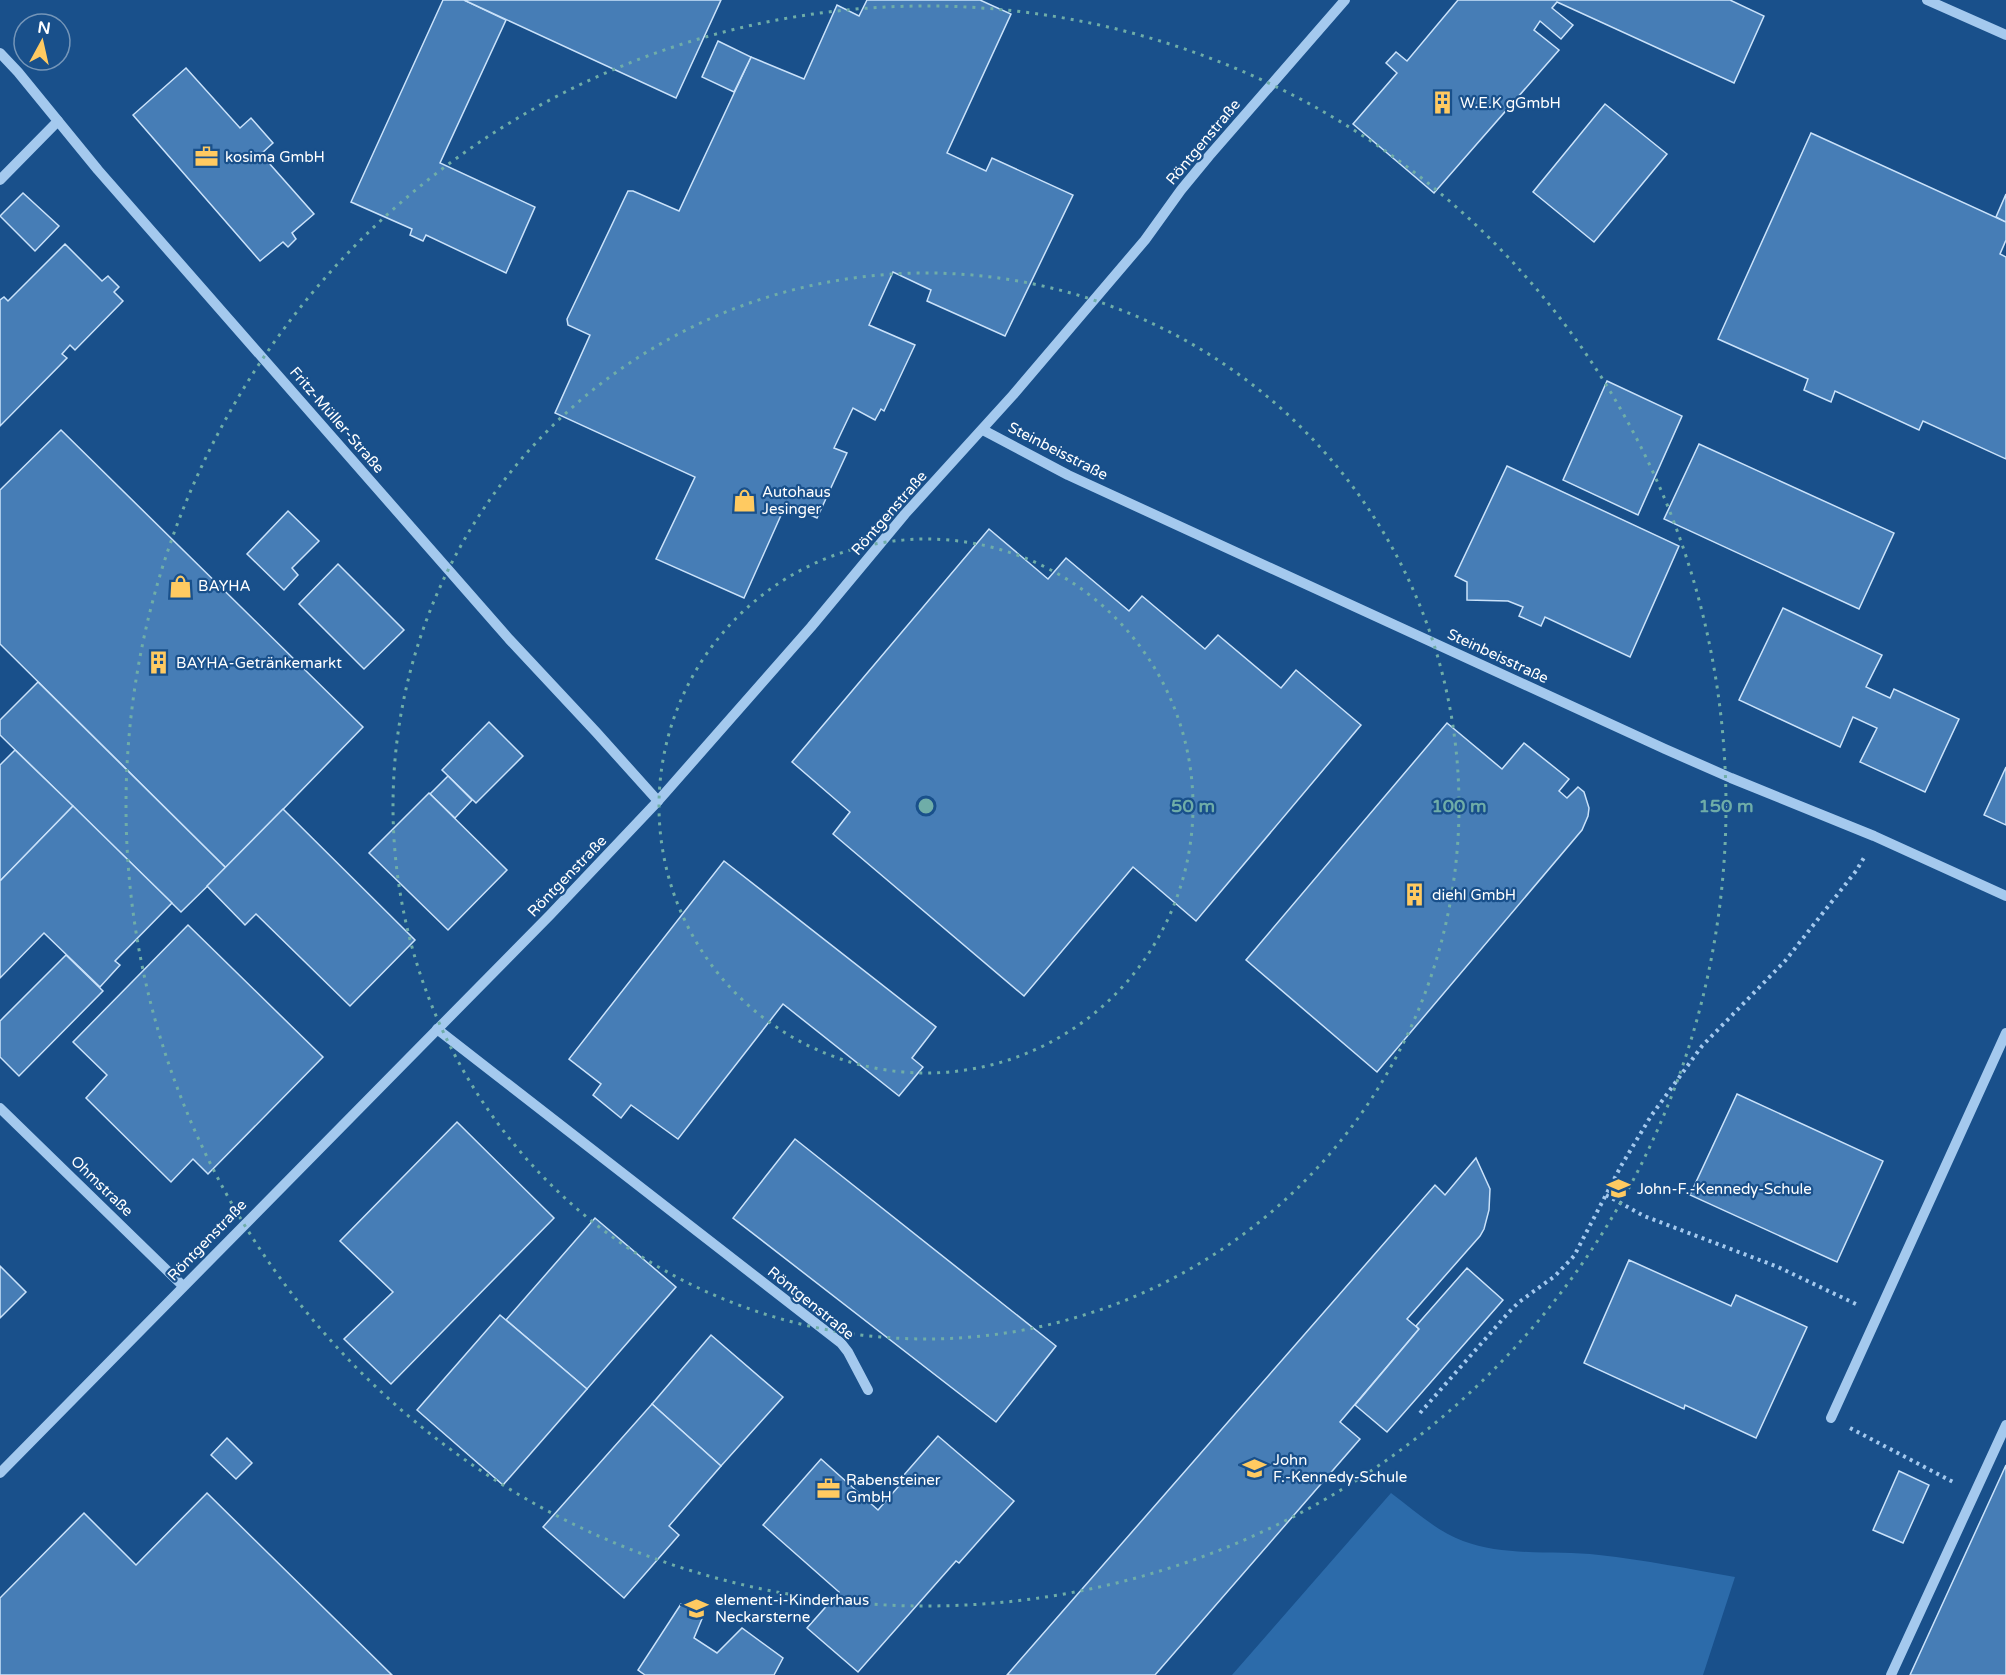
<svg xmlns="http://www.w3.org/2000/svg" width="2006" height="1675" font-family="'Varela Round',sans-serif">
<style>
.green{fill:#2c6baa}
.building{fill:#467db6;stroke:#cae2fa;stroke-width:1.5}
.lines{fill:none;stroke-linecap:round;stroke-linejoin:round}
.path{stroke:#a4c9ee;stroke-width:4;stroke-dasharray:3 4.5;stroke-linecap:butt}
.minor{stroke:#a4c9ee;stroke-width:10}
.ring{fill:none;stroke:#6fada8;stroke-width:3;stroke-dasharray:3 6}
.labels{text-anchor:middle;stroke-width:4.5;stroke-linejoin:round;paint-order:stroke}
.poi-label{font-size:15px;fill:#fff;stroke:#19508b;text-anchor:start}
.street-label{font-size:15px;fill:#fff;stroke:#19508b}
.centre{fill:#6fada8;stroke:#19508b;stroke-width:3}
.ring-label{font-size:18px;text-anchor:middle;font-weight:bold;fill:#6fada8;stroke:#19508b;stroke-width:4.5;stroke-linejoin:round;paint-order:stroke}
</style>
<rect width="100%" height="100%" fill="#19508b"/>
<path class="green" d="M 1391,1493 C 1414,1510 1436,1531 1463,1541 C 1506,1557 1555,1550 1599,1555 C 1645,1560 1690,1569 1735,1577 L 1703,1675 L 1232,1675 Z"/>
<g class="building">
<polygon points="443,0 464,0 506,20 440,163 535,207 506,273 426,235 423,241 410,235 412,229 351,202"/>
<polygon points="464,0 721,0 676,98"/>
<polygon points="867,0 980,0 1011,14 947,153 986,171 992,158 1073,195 1005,336 927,301 931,290 893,272 869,325 915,345 884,411 881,409 875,420 853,408 834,448 847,453 817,518 786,504 744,598 656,559 695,477 555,413 590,335 568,325 567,319 628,191 633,191 679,211 751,57 804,79 837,5 859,16"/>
<polygon points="1458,0 1730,0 1764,16 1734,83 1557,2 1552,8 1573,25 1561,39 1540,21 1534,30 1559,50 1434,193 1353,124 1397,73 1386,63 1396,52 1407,61"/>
<polygon points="718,41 751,57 734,92 702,77"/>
<polygon points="186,68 240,128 251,118 273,143 261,154 314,214 292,233 296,239 288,247 283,242 260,261 133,115"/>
<polygon points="1605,104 1667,154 1594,242 1533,192"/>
<polygon points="1811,133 2006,222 2006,240 2000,254 2006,257 2006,459 1923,421 1919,430 1835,391 1831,402 1804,390 1808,379 1718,339"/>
<polygon points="23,193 59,226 35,251 0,216"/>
<polygon points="2006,194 2006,222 1996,217"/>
<polygon points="65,244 102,281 108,276 119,287 114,292 123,301 75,350 70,345 62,354 67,358 0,426 0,300 4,297 8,301"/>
<polygon points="1607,381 1682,416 1638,515 1563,480"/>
<polygon points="61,430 363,727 226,868 0,644 0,490"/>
<polygon points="1699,444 1894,533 1859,609 1664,519"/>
<polygon points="1507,466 1679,546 1630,657 1545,617 1541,626 1519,616 1523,607 1508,601 1467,600 1467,582 1455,576"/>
<polygon points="288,511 319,541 292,568 298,575 284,590 247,554"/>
<polygon points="989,529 1048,579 1066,558 1129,611 1142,596 1205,649 1218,635 1281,688 1296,670 1361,725 1196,921 1133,867 1024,996 833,834 850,812 792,762"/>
<polygon points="338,564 404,630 364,669 299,604"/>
<polygon points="1783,608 1882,655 1866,687 1890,698 1894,689 1959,719 1925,792 1860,762 1877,728 1853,717 1840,747 1739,700"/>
<polygon points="38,682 226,868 181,912 0,735 0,720"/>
<polygon points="489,722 523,756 476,803 442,770"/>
<polygon points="1447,723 1502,769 1524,743 1569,779 1559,791 1567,798 1578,787 1584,792 1589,808 1588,816 1582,830 1377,1072 1246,960"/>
<polygon points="15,750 73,806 0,881 0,765"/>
<polygon points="2006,767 2006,825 1984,815"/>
<polygon points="448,776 472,800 455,818 430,794"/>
<polygon points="429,793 507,870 448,930 369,853"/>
<polygon points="73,806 172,903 115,961 120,965 100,987 44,933 0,978 0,881"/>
<polygon points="283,809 415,940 350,1006 256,914 245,925 207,886"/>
<polygon points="724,861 936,1027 912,1058 923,1067 899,1096 783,1004 678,1139 631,1105 621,1118 593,1095 601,1084 569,1059"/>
<polygon points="188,925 323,1057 208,1174 193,1159 171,1182 86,1098 107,1075 73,1042"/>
<polygon points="66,955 103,991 19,1076 0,1057 0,1021"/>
<polygon points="1737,1094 1883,1161 1837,1262 1690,1195"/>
<polygon points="457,1122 554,1218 391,1384 344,1339 393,1292 340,1241"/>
<polygon points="795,1139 1056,1346 996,1422 733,1218"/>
<polygon points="1476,1158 1490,1189 1489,1210 1484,1229 1480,1236 1407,1319 1419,1329 1340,1422 1360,1439 1155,1675 1007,1675 1435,1185 1445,1195"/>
<polygon points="595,1218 676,1287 587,1389 506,1320"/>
<polygon points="1629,1260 1731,1306 1736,1295 1807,1327 1756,1438 1685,1405 1684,1409 1584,1363"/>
<polygon points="0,1266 26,1292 0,1318"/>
<polygon points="1467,1268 1503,1300 1387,1432 1355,1405 1419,1329 1416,1326"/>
<polygon points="500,1315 587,1389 503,1485 417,1410"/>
<polygon points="711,1335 783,1397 721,1466 652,1404"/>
<polygon points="652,1404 721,1466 669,1526 679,1535 624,1598 543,1527"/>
<polygon points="938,1436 1014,1501 959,1563 956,1561 858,1672 807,1628 839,1592 763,1525 821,1459 878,1510 898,1487 896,1484"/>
<polygon points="227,1438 252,1463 236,1479 211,1455"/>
<polygon points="2006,1465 2006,1675 1910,1675"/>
<polygon points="1899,1471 1929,1485 1903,1543 1873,1530"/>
<polygon points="207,1493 392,1675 0,1675 0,1598 84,1513 136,1565"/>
<polygon points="681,1604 704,1614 694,1638 717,1653 742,1628 783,1658 774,1675 645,1675 638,1670"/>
</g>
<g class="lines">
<g class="path">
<polyline points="1606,1195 1644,1216 1778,1267 1858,1305"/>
<polyline points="1420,1413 1509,1312 1519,1302 1555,1276 1574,1256 1621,1166 1651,1116 1702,1046 1785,961 1856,871 1865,856"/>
<polyline points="1850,1428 1955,1483"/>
</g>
<g class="minor">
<polyline points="1927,0 2006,35"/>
<polyline points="0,53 18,72 98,170 509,639 596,732 658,801"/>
<polyline points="0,180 58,121"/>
<polyline points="983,430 1068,475 1665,749 1731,778 1874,836 2006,896"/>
<polyline points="437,1029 841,1343 848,1352 868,1390"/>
<polyline points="0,1108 183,1286"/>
<polyline points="1831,1418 2006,1033"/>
<polyline points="0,1473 550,915 658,801 811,627 905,514 1013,395 1145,240 1181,190 1209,156 1345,0"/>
<polyline points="1891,1675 2006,1425"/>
</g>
</g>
<g class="ring">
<circle cx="926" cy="806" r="267"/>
<circle cx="926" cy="806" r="533"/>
<circle cx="926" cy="806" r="800"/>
</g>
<defs>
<symbol id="building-bare" viewBox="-9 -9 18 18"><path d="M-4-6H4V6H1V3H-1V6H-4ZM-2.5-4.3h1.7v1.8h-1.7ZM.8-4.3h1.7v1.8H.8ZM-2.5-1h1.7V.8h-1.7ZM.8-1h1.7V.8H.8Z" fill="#ffca61" stroke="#19508b" stroke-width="2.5" paint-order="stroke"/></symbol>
<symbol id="office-bare" viewBox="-9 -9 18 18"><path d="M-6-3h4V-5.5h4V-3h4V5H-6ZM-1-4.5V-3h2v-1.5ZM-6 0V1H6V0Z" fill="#ffca61" stroke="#19508b" stroke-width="2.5" paint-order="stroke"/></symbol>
<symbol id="shop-bare" viewBox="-9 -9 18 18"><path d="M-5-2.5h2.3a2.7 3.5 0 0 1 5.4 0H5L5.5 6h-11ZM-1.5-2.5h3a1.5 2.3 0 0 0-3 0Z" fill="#ffca61" stroke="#19508b" stroke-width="2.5" paint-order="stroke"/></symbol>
<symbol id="school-bare" viewBox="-9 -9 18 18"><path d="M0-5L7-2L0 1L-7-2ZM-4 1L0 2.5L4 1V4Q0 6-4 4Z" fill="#ffca61" stroke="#19508b" stroke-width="2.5" paint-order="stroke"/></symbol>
</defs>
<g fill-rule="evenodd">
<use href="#building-bare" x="1426" y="86" width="33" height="33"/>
<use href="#office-bare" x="190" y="140" width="33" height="33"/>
<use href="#shop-bare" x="728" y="484" width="33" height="33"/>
<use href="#shop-bare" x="164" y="570" width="33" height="33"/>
<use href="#building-bare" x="142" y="646" width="33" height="33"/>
<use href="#building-bare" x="1398" y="878" width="33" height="33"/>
<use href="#school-bare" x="1602" y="1172" width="33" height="33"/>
<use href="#school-bare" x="1238" y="1452" width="33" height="33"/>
<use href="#office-bare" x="812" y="1472" width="33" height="33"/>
<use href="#school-bare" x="680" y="1592" width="33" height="33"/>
</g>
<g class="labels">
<g class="poi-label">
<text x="1460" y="108">W.E.K gGmbH</text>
<text x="225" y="162">kosima GmbH</text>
<text x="762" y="497">Autohaus<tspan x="762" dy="17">Jesinger</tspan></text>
<text x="198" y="591">BAYHA</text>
<text x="176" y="668">BAYHA-Getränkemarkt</text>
<text x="1432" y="900">diehl GmbH</text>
<text x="1637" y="1194">John-F.-Kennedy-Schule</text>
<text x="1273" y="1465">John<tspan x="1273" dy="17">F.-Kennedy-Schule</tspan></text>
<text x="846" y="1485">Rabensteiner<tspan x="846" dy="17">GmbH</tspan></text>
<text x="715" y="1605">element-i-Kinderhaus<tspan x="715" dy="17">Neckarsterne</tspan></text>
</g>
<g class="street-label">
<text transform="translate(1203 142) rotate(-50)" y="5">Röntgenstraße</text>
<text transform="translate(337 420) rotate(49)" y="5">Fritz-Müller-Straße</text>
<text transform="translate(1058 451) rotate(27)" y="5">Steinbeisstraße</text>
<text transform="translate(889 513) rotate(-49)" y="5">Röntgenstraße</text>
<text transform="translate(1498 656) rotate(25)" y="5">Steinbeisstraße</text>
<text transform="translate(567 876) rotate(-46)" y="5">Röntgenstraße</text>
<text transform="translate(102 1186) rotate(44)" y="5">Ohmstraße</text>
<text transform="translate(207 1240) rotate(-46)" y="5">Röntgenstraße</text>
<text transform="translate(811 1303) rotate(39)" y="5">Röntgenstraße</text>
</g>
</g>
<circle cx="926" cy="806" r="9" class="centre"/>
<g class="ring-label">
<text x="1193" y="812">50 m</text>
<text x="1459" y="812">100 m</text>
<text x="1726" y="812">150 m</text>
</g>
<g transform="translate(42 42) rotate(8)"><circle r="28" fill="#19508b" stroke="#7596b9" stroke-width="1.5"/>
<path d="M0-4.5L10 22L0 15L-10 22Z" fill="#ffca61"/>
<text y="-9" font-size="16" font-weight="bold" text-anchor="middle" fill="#ffffff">N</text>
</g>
</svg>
